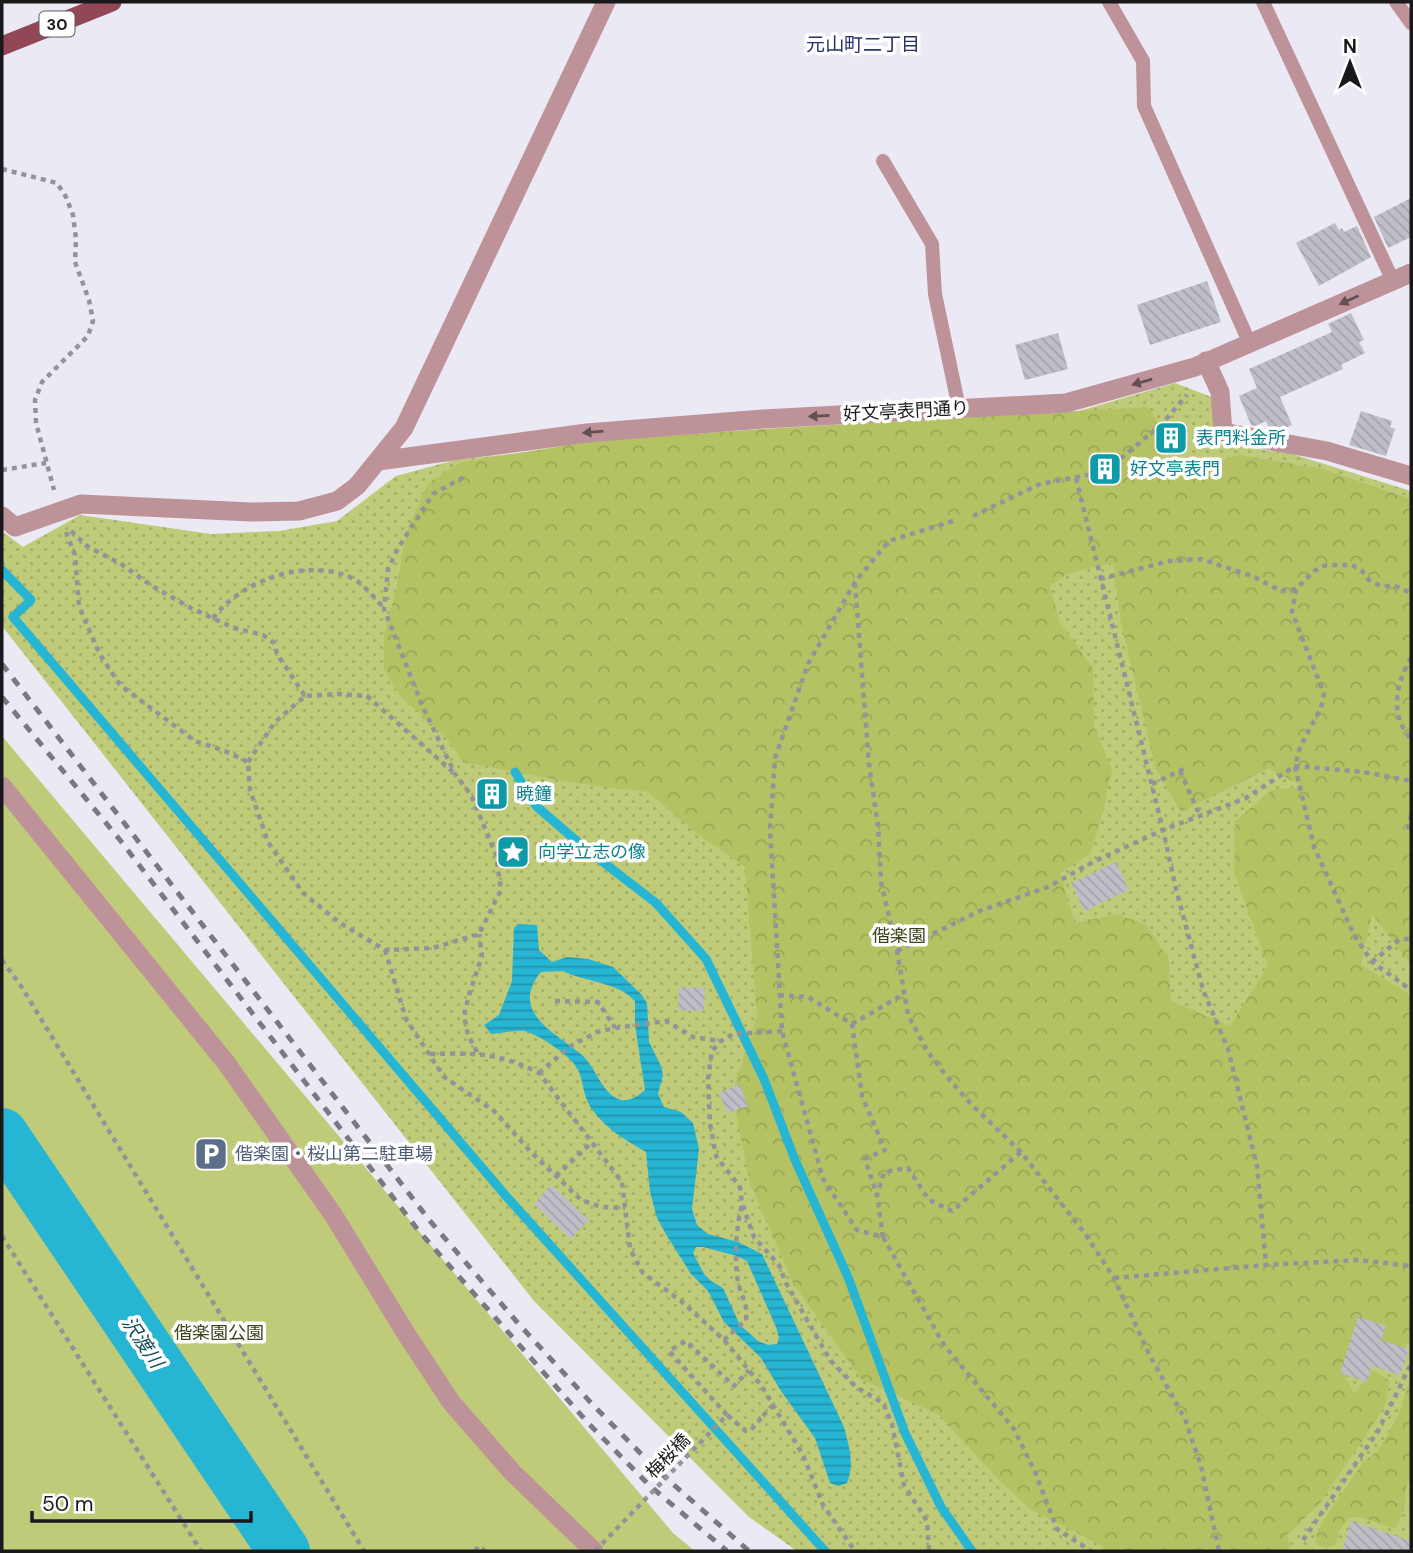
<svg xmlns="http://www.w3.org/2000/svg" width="1413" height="1553" font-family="'DM Sans','Noto Sans JP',sans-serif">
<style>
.grass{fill:url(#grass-dots)}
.forest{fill:url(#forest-crowns);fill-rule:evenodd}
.park{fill:#bfcb78}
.water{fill:url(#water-rules);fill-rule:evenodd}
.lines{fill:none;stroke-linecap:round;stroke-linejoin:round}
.stream{stroke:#27b5d4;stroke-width:9}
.river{stroke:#27b5d4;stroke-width:52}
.building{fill:url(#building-back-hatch)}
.path{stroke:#95939a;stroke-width:4.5;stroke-dasharray:5 5;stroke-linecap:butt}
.service{stroke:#be9299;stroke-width:14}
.minor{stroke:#be9299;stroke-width:19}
.tertiary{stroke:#be9299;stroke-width:19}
.primary{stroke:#924756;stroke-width:19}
.rail{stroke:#7b7980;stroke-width:5;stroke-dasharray:9 9;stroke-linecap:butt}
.path-bridge{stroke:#95939a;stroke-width:4.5;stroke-dasharray:5 5;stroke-linecap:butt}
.oneway{fill:#634f54}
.labels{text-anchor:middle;stroke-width:7;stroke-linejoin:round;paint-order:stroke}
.shield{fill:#fff;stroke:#5e5d5f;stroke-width:2}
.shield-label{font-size:16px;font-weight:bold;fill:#19181b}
.street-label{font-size:18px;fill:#19181b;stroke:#fff}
.culture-label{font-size:18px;fill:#0d838f;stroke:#fff;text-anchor:start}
.park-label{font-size:18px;fill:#3d421a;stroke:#fff}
.service-label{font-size:18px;fill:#4e5e75;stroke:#fff;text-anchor:start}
.neighbourhood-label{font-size:19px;fill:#293069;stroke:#fff}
.water-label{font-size:19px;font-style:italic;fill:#174e5b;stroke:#fff}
</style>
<defs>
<pattern id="grass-dots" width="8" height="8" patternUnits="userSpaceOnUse" patternTransform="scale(1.75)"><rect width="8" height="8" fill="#bfcb78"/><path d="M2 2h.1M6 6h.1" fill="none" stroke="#a4ae67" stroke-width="1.8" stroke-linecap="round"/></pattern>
<pattern id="forest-crowns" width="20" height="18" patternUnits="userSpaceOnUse" patternTransform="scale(1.75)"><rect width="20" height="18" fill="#b5c264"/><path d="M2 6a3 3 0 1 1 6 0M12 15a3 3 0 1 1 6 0" fill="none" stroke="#9ba656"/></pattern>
<pattern id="water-rules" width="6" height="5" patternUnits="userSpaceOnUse" patternTransform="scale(1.75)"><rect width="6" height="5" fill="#27b5d4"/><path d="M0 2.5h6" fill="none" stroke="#2192ab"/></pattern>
<pattern id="building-back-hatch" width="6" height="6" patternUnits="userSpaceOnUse" patternTransform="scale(1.75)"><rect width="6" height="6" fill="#bfbdc6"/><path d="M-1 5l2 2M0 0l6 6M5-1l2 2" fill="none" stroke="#a4a2aa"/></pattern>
</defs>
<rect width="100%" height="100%" fill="#ebe9f3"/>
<polygon class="grass" points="1175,383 1217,399 1215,443 1289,453 1411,491 1411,1551 797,1551 749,1517 534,1301 2,626 2,531 23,547 80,515 211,534 279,531 337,521 396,476 455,460 583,446 1062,416"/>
<g class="forest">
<path d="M 1148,407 L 1162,429 L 1160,468 L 1166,481 L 1238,455 L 1323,469 L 1411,499 L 1411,965 L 1372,914 L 1361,965 L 1406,992 L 1411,998 L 1411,1343 L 1343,1371 L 1354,1394 L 1373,1370 L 1390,1381 L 1385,1405 L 1365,1437 L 1319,1504 L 1287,1535 L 1291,1551 L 1104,1551 L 1102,1546 L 1030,1509 L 999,1480 L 939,1415 L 861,1379 L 793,1283 L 750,1183 L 732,1093 L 757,1016 L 745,867 L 695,832 L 648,792 L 575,783 L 463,762 L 445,736 L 399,695 L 384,668 L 384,634 L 396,591 L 406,533 L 428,483 L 462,462 L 593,441 L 762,429 ZM 1113,563 L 1121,623 L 1156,769 L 1181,812 L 1269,768 L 1298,784 L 1300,787 L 1272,790 L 1235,821 L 1234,872 L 1268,966 L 1230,1026 L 1171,1001 L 1169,959 L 1146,925 L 1117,914 L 1075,923 L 1060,873 L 1090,854 L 1101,819 L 1112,769 L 1094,726 L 1093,668 L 1060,623 L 1050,586 L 1069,573 Z"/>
<path d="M 1411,1373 L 1411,1477 C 1404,1486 1407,1495 1405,1506 C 1404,1514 1399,1521 1395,1528 C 1366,1523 1345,1498 1336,1545 L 1325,1548 L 1316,1543 L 1317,1532 L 1329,1512 L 1364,1461 L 1377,1452 L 1386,1438 L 1401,1409 Z"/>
</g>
<polygon class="park" points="2,736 673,1533 695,1551 2,1551"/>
<g class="water">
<path d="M 518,924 L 537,925 L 539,950 L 552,962 L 567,957 L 588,959 L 613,967 L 641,994 L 647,1003 L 649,1042 L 661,1066 L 663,1075 L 658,1094 L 664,1107 L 681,1112 L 693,1123 L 699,1149 L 692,1209 L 697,1225 L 708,1234 L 738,1242 L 762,1254 L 844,1427 C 849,1447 855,1463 847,1483 L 838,1486 L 830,1483 L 815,1438 L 781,1391 L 761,1358 L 724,1322 L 708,1291 L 691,1274 L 667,1236 L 657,1218 L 650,1192 L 646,1152 C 625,1140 606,1129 591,1108 C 582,1094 584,1080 577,1068 C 571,1056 537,1033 524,1031 C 514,1030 502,1033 491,1034 L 484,1025 L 499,1015 L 512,981 L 514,928 ZM 563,971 C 585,982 618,982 635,1001 L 635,1025 L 645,1090 C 639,1095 630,1102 621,1100 C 602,1095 596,1067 582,1055 C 556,1033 508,1012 541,972 ZM 703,1247 L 737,1256 L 747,1261 L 776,1327 L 779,1338 L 777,1344 L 768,1345 L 758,1341 L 740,1325 L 723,1288 L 711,1281 L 704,1274 L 693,1253 L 696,1247 Z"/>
<polygon points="268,1511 293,1551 272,1551 255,1520"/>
</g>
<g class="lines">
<g class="stream">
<polyline points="2,570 31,600 13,617 506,1196 825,1551"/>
<polyline points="515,772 536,806 586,849 656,903 706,959 764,1079 795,1160 848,1277 905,1433 941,1507 972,1551"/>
</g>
<polyline class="river" points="2,1134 284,1551"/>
</g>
<g class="building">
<polygon points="1411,198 1411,237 1388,248 1374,217"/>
<polygon points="1335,223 1339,230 1342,228 1344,232 1357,226 1371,257 1319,286 1296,243"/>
<polygon points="1207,281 1221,322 1150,345 1137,305"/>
<polygon points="1351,313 1364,340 1359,342 1365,353 1341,365 1343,369 1280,397 1292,425 1280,430 1269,428 1266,421 1256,426 1251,425 1239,396 1257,388 1249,369 1332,332 1328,324"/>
<polygon points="1058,333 1068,369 1025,380 1015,345"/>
<polygon points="1361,411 1392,421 1390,427 1395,429 1386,456 1349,445"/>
<polygon points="1116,862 1129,890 1084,911 1071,883"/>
<polygon points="679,987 705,988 704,1011 678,1010"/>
<polygon points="739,1084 748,1106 727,1113 719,1093"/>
<polygon points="551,1185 589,1220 571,1239 534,1204"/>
<polygon points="1358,1317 1386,1326 1381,1340 1409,1349 1400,1375 1372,1366 1367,1382 1340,1373"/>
<polygon points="1351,1521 1411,1541 1411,1551 1342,1551"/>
</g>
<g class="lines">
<g class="path">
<polyline points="2,169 57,183 66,197 73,215 76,239 75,262 89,300 93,321 88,336 42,382 35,400 36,423 54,490"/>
<polyline points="1113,465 1162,424 1187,395"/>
<polyline points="2,470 46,463"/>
<polyline points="1076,478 1163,830 1176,889 1203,990 1228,1049 1257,1166 1266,1265"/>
<polyline points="973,516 1040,484 1098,473"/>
<polyline points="953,521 889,541 855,582 808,664 775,758 770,829 782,1031 823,1179 857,1230 883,1237 944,1345 1014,1429 1035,1472 1057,1529 1091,1551"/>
<polyline points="71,531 87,546 121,564 152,586 191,608 234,628 263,635 274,643 277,654 305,696"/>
<polyline points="66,532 75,555 79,606 99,653 120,685 195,741 225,751 248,762 250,790 268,842 303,893 340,923 385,950 433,948 479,934 501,890 496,855 471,795 455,774 422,705 384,609 388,569 398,548 433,494 466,476"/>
<polyline points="1100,579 1169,561 1201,559 1252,576 1281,591 1296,589 1314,571 1326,565 1352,565 1362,571 1369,580 1381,586 1395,586 1411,593"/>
<polyline points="855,583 869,764 878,826 881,882 897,951 908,1015 928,1052 948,1078 971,1104 1021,1152 1086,1235 1114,1278 1149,1354 1185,1419 1201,1466 1219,1551"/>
<polyline points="1296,589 1292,612 1324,694 1321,708 1300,747 1295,766 1314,847 1354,935 1372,962 1411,990"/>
<path d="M 213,618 C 242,580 307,557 352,578 C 363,583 375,599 384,608"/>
<path d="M 1411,658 C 1396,683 1389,715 1411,739"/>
<polyline points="248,762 275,722 305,696 338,694 367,696 453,772"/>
<polyline points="1180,771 1200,816"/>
<polyline points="1152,784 1188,767"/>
<polyline points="1411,815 1408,830 1411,833"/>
<polyline points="385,950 406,1019 444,1077 494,1111 530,1151 581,1200 601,1207 625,1208"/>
<polyline points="897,951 982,910 1048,887 1095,861 1163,830 1246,798 1295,766 1363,772 1411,781"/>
<polyline points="2,960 21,986 364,1551"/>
<polyline points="1372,962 1400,939 1411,939"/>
<polyline points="779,995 808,997 852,1024 862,1096 885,1150 865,1159 877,1195"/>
<polyline points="555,1001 598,1002 615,1028"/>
<polyline points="852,1024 904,994"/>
<polyline points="782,1031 733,1034 721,1041 712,1051 708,1079 710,1123 716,1156 740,1187 742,1204 754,1237 779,1265 786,1283 830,1360 856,1387 883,1403 892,1424 904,1485 927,1521 929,1551"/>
<polyline points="477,1052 468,1035 464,1015 470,992 482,956 479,934"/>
<path d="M 430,1054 C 474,1053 498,1052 539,1073 L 622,1182 L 630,1249 L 643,1273 L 681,1301 L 724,1340 L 761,1385 L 803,1455 L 823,1505 L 855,1551"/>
<polyline points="539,1073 569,1047 597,1032 615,1028 666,1021 693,1037 720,1041"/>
<polyline points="556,1176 591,1143"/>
<polyline points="2,1236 201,1551"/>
<polyline points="883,1237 877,1195 884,1172 908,1168 929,1200 952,1211 1021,1152"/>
<polyline points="1114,1278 1266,1265 1359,1260 1411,1266"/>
<path d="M 724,1340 L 746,1320 C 748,1302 741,1297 738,1282 C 734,1261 736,1226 742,1205"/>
<polyline points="727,1415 669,1351 686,1341 734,1386 749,1370"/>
<polyline points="763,1416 773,1405"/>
<polyline points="1303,1540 1378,1431 1411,1364"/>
<polyline points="475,1551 479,1546 485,1551"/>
</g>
<g class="service">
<polyline points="1109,2 1143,61 1144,106 1250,344"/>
<polyline points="1263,2 1393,281"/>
<polyline points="1396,2 1411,23"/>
<polyline points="883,161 932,244 935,294 959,408"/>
</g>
<g class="minor">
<polyline points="1206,361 1220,392 1223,432 1327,451 1411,476"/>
<polyline points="378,461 587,433 763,419 1066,403 1195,367 1411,273"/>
<polyline points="2,516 15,527 81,504 251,512 299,511 337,501 357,486 404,428 606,2"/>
</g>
<polyline class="tertiary" points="2,786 227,1064 334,1216 405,1332 451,1402 512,1472 594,1551"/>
<polyline class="primary" points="2,46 112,2"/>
<g class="rail">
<polyline points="2,664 430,1221 517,1322 593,1405 657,1470 749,1551"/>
<polyline points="2,697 120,840 418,1230 589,1424 650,1486 727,1551"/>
</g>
<polyline class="path-bridge" points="595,1551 727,1415 746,1431 751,1430 763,1416"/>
</g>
<defs><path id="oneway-solid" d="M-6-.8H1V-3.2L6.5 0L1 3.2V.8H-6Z" transform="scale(1.75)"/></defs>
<g class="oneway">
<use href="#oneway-solid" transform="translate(1349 300) rotate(156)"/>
<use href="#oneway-solid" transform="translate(1142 382) rotate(164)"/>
<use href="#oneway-solid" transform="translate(819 416) rotate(177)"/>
<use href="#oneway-solid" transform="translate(593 432) rotate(175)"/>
</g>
<defs>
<symbol id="building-square" viewBox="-11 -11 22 22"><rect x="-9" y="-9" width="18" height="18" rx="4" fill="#0f9aa8" stroke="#fff"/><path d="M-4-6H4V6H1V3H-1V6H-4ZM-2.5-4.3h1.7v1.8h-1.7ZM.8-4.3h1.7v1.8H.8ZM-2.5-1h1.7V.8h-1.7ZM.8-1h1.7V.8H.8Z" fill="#fff"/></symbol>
<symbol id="sight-square" viewBox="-11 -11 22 22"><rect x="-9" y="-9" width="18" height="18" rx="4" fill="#0f9aa8" stroke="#fff"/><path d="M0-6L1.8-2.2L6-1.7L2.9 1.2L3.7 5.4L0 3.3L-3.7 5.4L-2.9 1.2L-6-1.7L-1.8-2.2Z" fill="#fff"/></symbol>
<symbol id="parking-square" viewBox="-11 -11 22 22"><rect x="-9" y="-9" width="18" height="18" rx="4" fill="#5c6f8a" stroke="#fff"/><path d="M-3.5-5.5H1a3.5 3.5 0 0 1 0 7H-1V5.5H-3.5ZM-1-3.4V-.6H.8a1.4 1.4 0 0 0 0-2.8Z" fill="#fff"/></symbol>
</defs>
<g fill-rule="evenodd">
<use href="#building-square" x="1152" y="419" width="38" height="38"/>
<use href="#building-square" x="1086" y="450" width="38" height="38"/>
<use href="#building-square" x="473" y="775" width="38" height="38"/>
<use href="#sight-square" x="494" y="833" width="38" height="38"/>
<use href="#parking-square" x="192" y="1135" width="38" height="38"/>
</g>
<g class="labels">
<rect class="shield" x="39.5" y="11.5" width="35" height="25" rx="5"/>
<g class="shield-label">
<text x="57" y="30">30</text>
</g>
<g class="street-label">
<text transform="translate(906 411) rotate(-3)" y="6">好文亭表門通り</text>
<text transform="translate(668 1456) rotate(-46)" y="6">梅桜橋</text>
</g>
<g class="culture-label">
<text x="1196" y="444">表門料金所</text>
<text x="1130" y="475">好文亭表門</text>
<text x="516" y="800">暁鐘</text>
<text x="538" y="858">向学立志の像</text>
</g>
<g class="park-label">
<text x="899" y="942">偕楽園</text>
<text x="219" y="1339">偕楽園公園</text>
</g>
<g class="service-label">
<text x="235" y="1160">偕楽園・桜山第二駐車場</text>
</g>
<g class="neighbourhood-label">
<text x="863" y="51">元山町二丁目</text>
</g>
<g class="water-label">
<text transform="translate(143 1342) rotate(56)" y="7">沢渡川</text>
</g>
</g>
<rect width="1413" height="1553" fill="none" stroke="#19181b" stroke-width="7"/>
<g transform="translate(1350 63)" stroke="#ffffff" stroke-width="5" paint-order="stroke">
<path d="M0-5L12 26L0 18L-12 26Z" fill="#19181b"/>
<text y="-10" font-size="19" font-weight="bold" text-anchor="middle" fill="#19181b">N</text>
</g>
<path d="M32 1511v10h219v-10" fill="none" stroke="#19181b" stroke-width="3.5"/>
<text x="42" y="1511" font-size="21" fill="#19181b" stroke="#ffffff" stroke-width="5" paint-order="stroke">50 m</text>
</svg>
